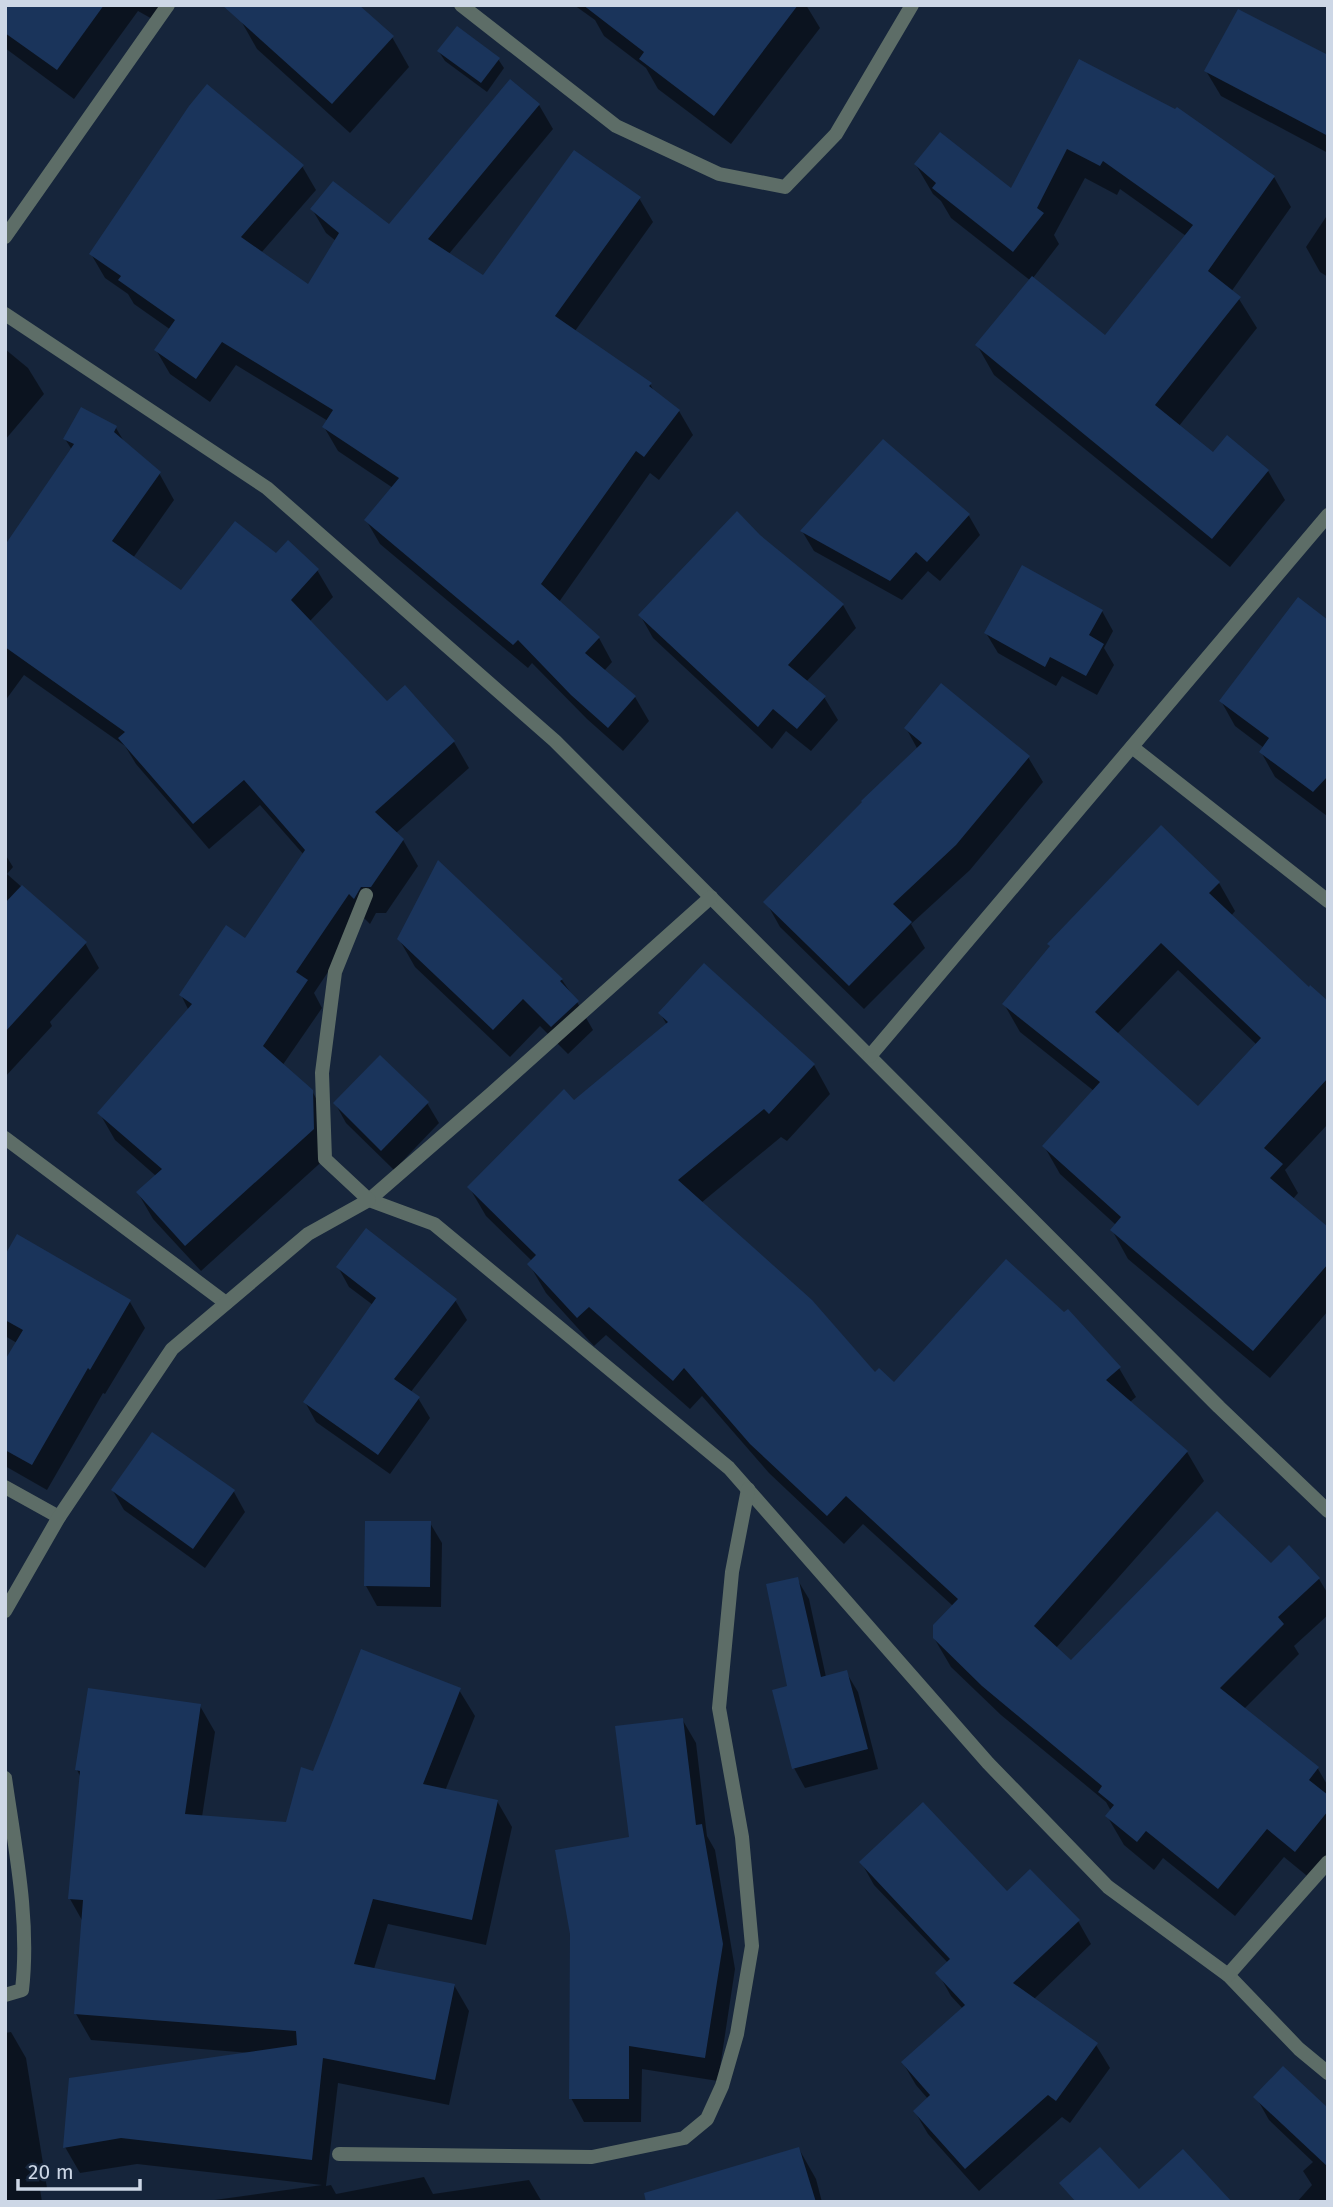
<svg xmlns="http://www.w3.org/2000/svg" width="1333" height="2207" font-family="'Fira Sans',sans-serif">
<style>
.shadow{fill:#0007;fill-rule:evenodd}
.building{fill:#1a345b;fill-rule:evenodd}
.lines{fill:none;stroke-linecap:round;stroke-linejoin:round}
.street{stroke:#5d6d67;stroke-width:14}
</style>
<rect width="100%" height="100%" fill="#16253b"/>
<g class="shadow">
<polygon points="5,5 163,5 154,20 138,11 74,99 5,48"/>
<polygon points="574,5 806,5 820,28 731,144 658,89 646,68 604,36 595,20"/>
<polygon points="240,19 392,37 409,67 350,133 257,49"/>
<polygon points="439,52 498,59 504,68 487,92 445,61"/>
<polygon points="1328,57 1328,153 1221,96 1206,71"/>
<path d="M 1080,61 L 1274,177 L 1291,207 L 1231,292 L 1239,299 L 1257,328 L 1179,426 L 1213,455 L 1268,471 L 1285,500 L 1230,567 L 994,375 L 977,345 L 1031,281 L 951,218 L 941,201 L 933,194 L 916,165 L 1012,190 ZM 1085,178 L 1117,195 L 1120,189 L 1186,236 L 1105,337 L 1033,278 L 1059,244 L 1054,235 Z"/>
<polygon points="539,105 553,129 448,255 483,278 639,198 653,222 575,331 650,384 655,393 679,411 693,435 659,480 650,473 559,602 599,638 612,662 604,671 635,697 649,721 623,751 587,719 532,663 528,668 380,544 366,520 393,488 338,451 324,427 328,421 236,365 210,402 170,374 156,350 171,330 134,304 128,294 105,278 91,254 302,166 316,190 261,253 309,286 336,241 326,233 312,209 389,227"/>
<polygon points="1328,214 1328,277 1320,272 1306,247"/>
<polygon points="5,349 28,368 44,394 5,440"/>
<polygon points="116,428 126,445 159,473 174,500 133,558 181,592 276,555 317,570 333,597 309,622 387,703 454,742 469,768 396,833 403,840 418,866 386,913 376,913 370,924 364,918 314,993 322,1008 282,1066 312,1091 327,1118 328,1156 201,1271 153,1219 138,1193 156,1176 115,1140 100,1114 189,1011 181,995 246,941 304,855 260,805 209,849 136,764 125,746 24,675 5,701 5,548 72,450 65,439"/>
<polygon points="883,441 969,516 980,535 940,581 928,571 902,600 814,551 802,531"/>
<polygon points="780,553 843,605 856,628 806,682 824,697 838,720 811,751 786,731 772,749 653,638 640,615"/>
<polygon points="1102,611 1113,631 1104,648 1114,665 1097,695 1062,676 1056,686 998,653 986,633"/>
<polygon points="1328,623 1327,816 1275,777 1261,752 1264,748 1235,726 1221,701"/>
<polygon points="906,728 1028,757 1043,782 970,870 911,924 925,948 864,1009 780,927 766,902 918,750"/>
<polygon points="5,854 13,867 7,874 85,943 99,968 50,1022 52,1026 5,1077"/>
<polygon points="438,863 562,980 577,1002 593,1030 568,1054 540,1026 510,1057 415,967 399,939"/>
<path d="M 1219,883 L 1235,911 L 1231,916 L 1309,989 L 1328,1003 L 1328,1124 L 1285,1170 L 1298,1193 L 1293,1199 L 1328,1229 L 1328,1311 L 1270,1378 L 1128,1259 L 1112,1230 L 1116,1225 L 1060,1174 L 1044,1146 L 1094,1091 L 1020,1032 L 1004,1004 ZM 1178,970 L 1257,1045 L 1198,1108 L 1117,1034 Z"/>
<polygon points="660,1013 814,1065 830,1094 787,1141 781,1137 701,1203 875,1375 894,1385 1119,1368 1136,1397 1130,1402 1187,1452 1204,1481 1056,1648 1071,1662 1271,1565 1319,1579 1328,1594 1328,1615 1294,1646 1299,1654 1244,1709 1318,1769 1328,1786 1328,1860 1312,1880 1284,1857 1235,1916 1163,1858 1154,1870 1124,1845 1107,1816 1111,1811 1106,1802 1001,1715 951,1667 934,1638 953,1606 863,1524 844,1544 769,1473 702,1396 690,1409 606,1335 594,1346 546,1293 529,1264 532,1261 486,1216 469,1187 667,1025"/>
<polygon points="335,1103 427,1103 439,1123 394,1170 346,1123"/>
<polygon points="5,1258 130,1302 145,1328 105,1394 103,1393 47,1490 5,1466 5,1364 17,1343 5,1336"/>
<polygon points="338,1267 455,1300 467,1320 410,1393 418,1398 430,1418 390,1474 316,1422 305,1402 373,1305 349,1287"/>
<polygon points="152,1435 234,1492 245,1512 205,1568 124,1510 113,1491"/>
<polygon points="430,1523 442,1543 441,1607 377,1606 366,1586"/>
<polygon points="797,1579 809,1599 826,1677 846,1672 858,1692 878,1769 805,1788 794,1768 789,1687"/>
<polygon points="459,1690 475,1716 445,1791 497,1801 512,1827 486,1945 388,1924 374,1969 454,1985 469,2011 449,2105 338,2083 326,2186 331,2185 336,2194 424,2177 433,2194 529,2180 542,2202 200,2202 322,2185 137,2164 80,2173 65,2147 250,2053 91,2040 76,2014 83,1922 70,1899 81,1778 77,1770 200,1706 215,1732 202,1817 287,1824 314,1773"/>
<polygon points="682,1719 696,1743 707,1836 715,1850 735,1969 718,2081 642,2069 641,2122 584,2122 571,2098 631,1838"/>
<polygon points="861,1862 1007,1894 1078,1921 1091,1944 1033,2000 1096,2045 1110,2068 1070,2123 1062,2117 979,2191 928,2134 915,2112 928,2099 916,2085 903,2063 963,2009 951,1996 938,1973 948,1963 874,1885"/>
<polygon points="11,2032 26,2058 47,2188 40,2189 42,2202 5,2202 5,2033"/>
<polygon points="1256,2097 1328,2111 1328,2202 1297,2202 1312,2185 1303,2171 1313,2162 1269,2120"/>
<polygon points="799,2149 816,2179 822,2202 670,2202"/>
</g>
<g class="building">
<polygon points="5,5 104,5 57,70 5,33"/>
<polygon points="222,5 359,5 394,36 332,104"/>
<polygon points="583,5 798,5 714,116 639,59 644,52"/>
<polygon points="1238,9 1328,55 1328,136 1204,71"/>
<polygon points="457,26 500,58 481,83 437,51"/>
<polygon points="1079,59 1175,109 1177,107 1275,176 1208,271 1241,297 1155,405 1213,452 1227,435 1269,470 1212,539 975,345 1032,276 1105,335 1193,225 1103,161 1100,166 1067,149 1037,208 1044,213 1013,252 932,188 936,183 914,164 940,132 1011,188"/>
<polygon points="510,79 540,104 428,239 483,275 574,150 641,197 555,316 652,383 649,386 680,410 644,457 636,451 541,584 600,637 585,653 636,696 608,728 571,695 518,640 513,645 364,520 399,478 322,427 333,410 222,342 196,379 154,350 175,320 118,280 121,276 89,254 189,106 207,84 304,165 241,237 308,284 339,233 310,209 333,181 389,224"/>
<polygon points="81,407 117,426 114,432 161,472 112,541 181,590 235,521 276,553 288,540 319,569 291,600 387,701 405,685 455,741 375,812 404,839 371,887 361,887 354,899 349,894 296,972 308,980 263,1046 313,1090 314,1129 185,1246 136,1192 162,1169 97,1113 192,1004 179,995 226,925 245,938 305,850 244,780 193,824 118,738 125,732 5,647 5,545 74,444 63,439"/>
<polygon points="883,439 970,514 927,562 916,552 890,581 800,531"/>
<polygon points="737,511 760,535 844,604 788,665 826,696 797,729 773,709 758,727 638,615"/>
<polygon points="1022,565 1103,610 1089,635 1104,644 1086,676 1050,657 1045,667 984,633"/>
<polygon points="1298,597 1328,620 1328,776 1313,792 1259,752 1269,738 1219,701"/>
<polygon points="941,683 1030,756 956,845 893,904 912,922 849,986 763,902 862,802 861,801 922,743 904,728"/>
<path d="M 1161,825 L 1220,882 L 1209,893 L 1309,987 L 1310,985 L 1328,1001 L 1328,1078 L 1264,1148 L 1283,1164 L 1270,1178 L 1328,1227 L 1328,1264 L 1253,1351 L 1110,1230 L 1121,1217 L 1042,1146 L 1100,1082 L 1002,1004 L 1050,946 L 1047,944 ZM 1161,943 L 1261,1038 L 1198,1106 L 1095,1012 Z"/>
<polygon points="438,860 563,979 560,981 579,1001 551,1027 523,999 493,1030 397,939"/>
<polygon points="22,885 87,942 5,1032 5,903"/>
<polygon points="704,963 815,1064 769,1114 764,1109 678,1180 812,1300 875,1372 879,1368 894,1382 1006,1259 1064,1312 1068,1309 1121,1367 1106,1380 1188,1451 1034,1626 1071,1660 1217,1511 1271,1563 1289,1545 1320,1578 1278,1617 1284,1624 1220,1688 1319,1767 1309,1780 1328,1795 1328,1811 1295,1852 1267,1829 1218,1889 1146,1831 1137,1842 1105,1816 1114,1805 1098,1792 1102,1786 982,1686 933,1638 933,1625 958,1599 846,1496 827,1516 750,1444 684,1368 673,1381 589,1307 577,1318 527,1264 536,1255 467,1187 564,1089 574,1100 668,1022 658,1013"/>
<polygon points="380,1055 429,1102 381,1151 333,1103"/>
<polygon points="366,1228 457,1299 394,1379 420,1397 378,1455 303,1402 376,1298 336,1267"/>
<polygon points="17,1234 131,1300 90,1370 88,1368 32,1465 5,1450 5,1360 23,1330 5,1320 5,1255"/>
<polygon points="152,1432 235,1490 193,1549 111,1490"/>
<polygon points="365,1521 431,1521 430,1587 364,1586"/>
<polygon points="798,1577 821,1677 847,1670 868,1749 792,1769 772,1690 787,1686 766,1584"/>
<polygon points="361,1649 461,1688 423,1784 498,1800 472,1920 373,1899 354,1964 455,1984 435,2080 323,2058 312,2160 121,2138 63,2148 69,2078 297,2045 296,2031 74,2014 83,1900 68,1899 80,1771 75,1770 88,1688 201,1704 185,1814 286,1822 301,1767 313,1771"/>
<polygon points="683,1718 696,1825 702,1824 723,1944 705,2058 629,2046 629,2099 569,2099 570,1934 555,1850 629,1837 615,1726"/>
<polygon points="923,1802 1007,1891 1030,1869 1080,1920 1013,1983 1098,2043 1056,2101 1048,2095 965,2169 913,2111 930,2095 901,2062 965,2005 935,1973 950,1959 859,1862"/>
<polygon points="1283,2066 1328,2108 1328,2167 1253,2097"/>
<polygon points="799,2147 816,2202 646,2202 644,2193"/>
<polygon points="1100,2147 1139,2189 1183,2149 1232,2202 1076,2202 1059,2183"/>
</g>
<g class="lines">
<g class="street">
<polyline points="461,5 616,126 719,174 785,187 836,134 912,5"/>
<polyline points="5,237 168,5"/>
<polyline points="5,314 267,488 555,741 1219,1407 1328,1511"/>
<polyline points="1132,747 1328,901"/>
<polyline points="711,897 491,1094 369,1200 434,1224 729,1468 988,1763 1108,1887 1228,1975 1299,2049 1328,2073"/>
<polyline points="870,1056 1328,515"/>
<polyline points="5,1138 226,1303"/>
<polyline points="5,1487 59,1517"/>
<polyline points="5,1611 59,1517 172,1349 308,1234 369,1200 325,1159 322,1073 335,972 366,895"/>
<path d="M 5,1778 C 15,1848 30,1920 22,1990 L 5,1995"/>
<polyline points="1228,1975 1328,1862"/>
<polyline points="339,2154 592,2157 684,2138 707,2119 722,2086 737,2034 752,1946 742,1837 719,1708 732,1572 748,1489"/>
</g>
</g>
<rect width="1333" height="2207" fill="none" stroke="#cdd7e6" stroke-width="14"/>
<path d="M18 2179v10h122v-10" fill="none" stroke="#cdd7e6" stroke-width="3.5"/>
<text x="28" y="2179" font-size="21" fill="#cdd7e6" stroke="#16253b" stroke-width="5" paint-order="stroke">20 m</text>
</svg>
